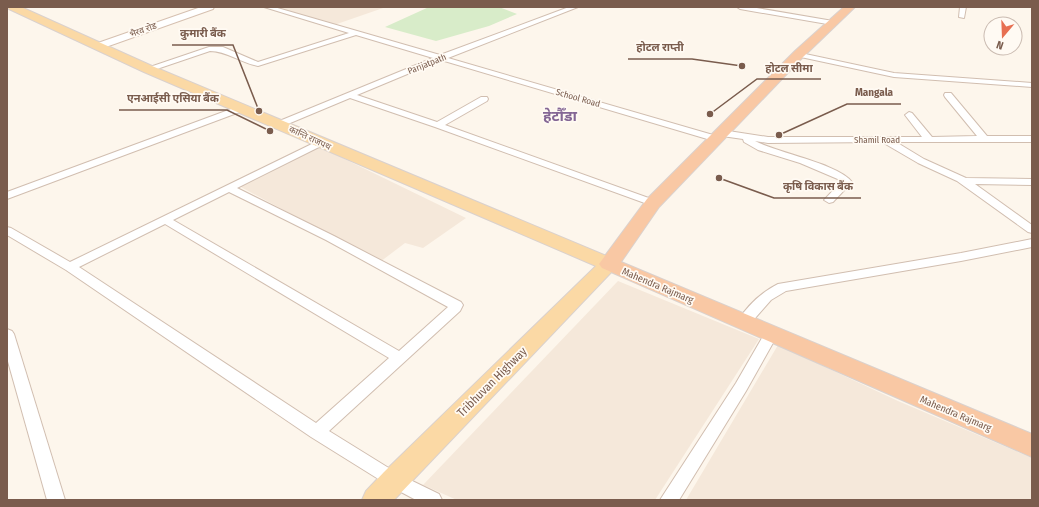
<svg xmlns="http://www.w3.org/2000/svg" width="1039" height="507" font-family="'Fira Sans Condensed','Noto Sans Devanagari',sans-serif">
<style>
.residential{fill:#f5e8da}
.green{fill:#d8ecc9}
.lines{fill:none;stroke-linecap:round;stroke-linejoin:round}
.minor-casing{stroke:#d1beb0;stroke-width:2}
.secondary-casing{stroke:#d6c0b0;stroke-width:2}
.primary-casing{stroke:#dad1cd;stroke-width:2}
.trunk-casing{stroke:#dad1cd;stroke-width:2}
.minor{fill:#fff;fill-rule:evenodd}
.secondary{fill:#fff;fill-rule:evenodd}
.primary{fill:#fbd9a5;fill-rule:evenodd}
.trunk{fill:#f9c8a4;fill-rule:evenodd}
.labels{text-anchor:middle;stroke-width:3.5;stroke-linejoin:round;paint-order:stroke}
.far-street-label{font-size:9px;fill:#7a5c4d;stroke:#fffaf3}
.street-label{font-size:10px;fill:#7a5c4d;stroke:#fffaf3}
.near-street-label{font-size:12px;fill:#7a5c4d;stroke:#fffaf3}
.far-town-label{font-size:15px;font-weight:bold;fill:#846695;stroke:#fffaf3}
.leader{fill:none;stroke:#7a5c4d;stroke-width:1.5}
.callout-dot{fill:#7a5c4d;stroke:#fffaf3;stroke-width:1.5}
.callout-label{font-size:11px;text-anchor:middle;font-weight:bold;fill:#7a5c4d;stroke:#fffaf3;stroke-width:3.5;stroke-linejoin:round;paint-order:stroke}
</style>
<rect width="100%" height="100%" fill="#fdf6ec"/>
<g class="residential">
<polygon points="276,7 386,7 334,25"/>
<polygon points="320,147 466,218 423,248 405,243 380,262 239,186"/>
<polygon points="618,281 759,339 655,500 457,500 423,485"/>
<polygon points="778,345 898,401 1032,458 1032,500 686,500"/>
</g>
<polygon class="green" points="429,7 499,7 517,14 489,26 436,41 385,27"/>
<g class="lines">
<defs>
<g id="minor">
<path d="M 264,7 L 274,7 L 440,55 L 569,7 L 578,7 L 448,58 L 720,137 L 722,139 L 717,142 L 714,141 L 441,60 L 357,95 L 437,122 L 481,97 L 487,97 L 488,99 L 487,101 L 445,125 L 657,201 L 658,203 L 653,206 L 435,127 L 350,98 L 283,126 L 277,126 L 276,124 L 277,122 L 433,58 L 356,35 L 258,66 C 241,63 227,51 210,51 L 151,71 L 148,71 L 144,69 L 209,47 L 223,47 L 258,62 L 349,33 Z"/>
<polygon points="737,7 751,7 833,21 836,23 833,25 740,9"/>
<polygon points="960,7 966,7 964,18 959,17"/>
<polygon points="796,52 894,73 1032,83 1032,87 894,77 796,56"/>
<path d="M 945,93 L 951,93 L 987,136 L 1032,136 L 1032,142 L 896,142 L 924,159 L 966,178 L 1032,179 L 1032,185 L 975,184 L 1032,225 L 1032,233 L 1028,232 L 957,181 L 918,163 L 882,142 L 768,143 L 755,141 C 778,153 839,164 852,182 L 833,202 L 829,203 L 824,200 L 841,182 L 840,180 L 800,163 L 758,150 L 744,142 L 743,139 L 722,136 L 717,133 L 722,130 L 768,137 L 922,137 L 905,115 L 909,112 L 912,113 L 932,137 L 977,136 L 945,97 L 944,95 Z"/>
<polygon points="242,105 246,108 245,110 7,199 7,192"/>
<path d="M 320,140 L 325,143 L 323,145 L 237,188 L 334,236 L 461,302 L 463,305 L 460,311 L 329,431 L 400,475 L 439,494 L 442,500 L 416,500 L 388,485 L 311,437 L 66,270 L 7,235 L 7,227 L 11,228 L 70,262 ZM 229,192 L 326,240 L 448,307 L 399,351 L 173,220 ZM 165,224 L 389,358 L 316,423 L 79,267 Z"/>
<path d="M 1032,239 L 1032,247 L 961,261 L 786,291 L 771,300 L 749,325 L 744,327 L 739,325 L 737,322 C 747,306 762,292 778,284 L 961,253 Z"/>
<polygon points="7,329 12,331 14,334 65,500 47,500 7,358"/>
<polygon points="771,329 776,331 778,334 746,391 679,500 660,500 736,383 766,331"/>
</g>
<polygon id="secondary" points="201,7 214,7 213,9 103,48 95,48 94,46 95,44"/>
<polygon id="primary" points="8,7 21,7 152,66 616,260 619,264 394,500 362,500 366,491 384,472 596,266 144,72 9,9"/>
<polygon id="trunk" points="844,7 855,7 803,57 659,207 621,262 1032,434 1032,457 602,268 599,264 647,199 795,51"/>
</defs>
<use href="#minor" class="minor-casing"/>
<use href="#secondary" class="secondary-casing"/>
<use href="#primary" class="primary-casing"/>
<use href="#trunk" class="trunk-casing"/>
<use href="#minor" class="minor"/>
<use href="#secondary" class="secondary"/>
<use href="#primary" class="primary"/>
<use href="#trunk" class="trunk"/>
</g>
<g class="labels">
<g class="far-street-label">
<text transform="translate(143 30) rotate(-20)" y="3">भैरव रोड</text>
<text transform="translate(427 64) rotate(-22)" y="3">Parijatpath</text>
<text transform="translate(578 98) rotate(16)" y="3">School Road</text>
<text transform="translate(310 138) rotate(25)" y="3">कान्ति राजपथ</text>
<text x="877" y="143">Shamil Road</text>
</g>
<g class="street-label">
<text transform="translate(658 285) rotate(23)" y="4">Mahendra Rajmarg</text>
<text transform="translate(956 413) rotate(23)" y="4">Mahendra Rajmarg</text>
</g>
<g class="near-street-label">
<text transform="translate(492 382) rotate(-45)" y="4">Tribhuvan Highway</text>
</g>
<g class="far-town-label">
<text x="560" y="121">हेटौँडा</text>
</g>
</g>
<path class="leader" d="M259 111L233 45H172M742 66L692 59H628M710 114L757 79H821M779 135L847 104H901M270 131L227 110H119M719 178L774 198H861"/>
<g class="callout-dot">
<circle cx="259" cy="111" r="4"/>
<circle cx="742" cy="66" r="4"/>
<circle cx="710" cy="114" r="4"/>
<circle cx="779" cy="135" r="4"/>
<circle cx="270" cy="131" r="4"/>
<circle cx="719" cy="178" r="4"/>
</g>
<g class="callout-label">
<text x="203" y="37">कुमारी बैंक</text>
<text x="660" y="51">होटल राप्ती</text>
<text x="789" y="72">होटल सीमा</text>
<text x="874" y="96">Mangala</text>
<text x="173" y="102">एनआईसी एसिया बैंक</text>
<text x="818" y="190">कृषि विकास बैंक</text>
</g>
<rect width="1039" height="507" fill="none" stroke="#7a5c4d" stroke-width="16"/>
<g transform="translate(1003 36) rotate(199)"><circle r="19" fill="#fffaf3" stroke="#cabbb1"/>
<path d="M0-3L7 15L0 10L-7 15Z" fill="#e76f51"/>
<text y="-6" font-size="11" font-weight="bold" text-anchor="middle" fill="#7a5c4d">N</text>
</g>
</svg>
